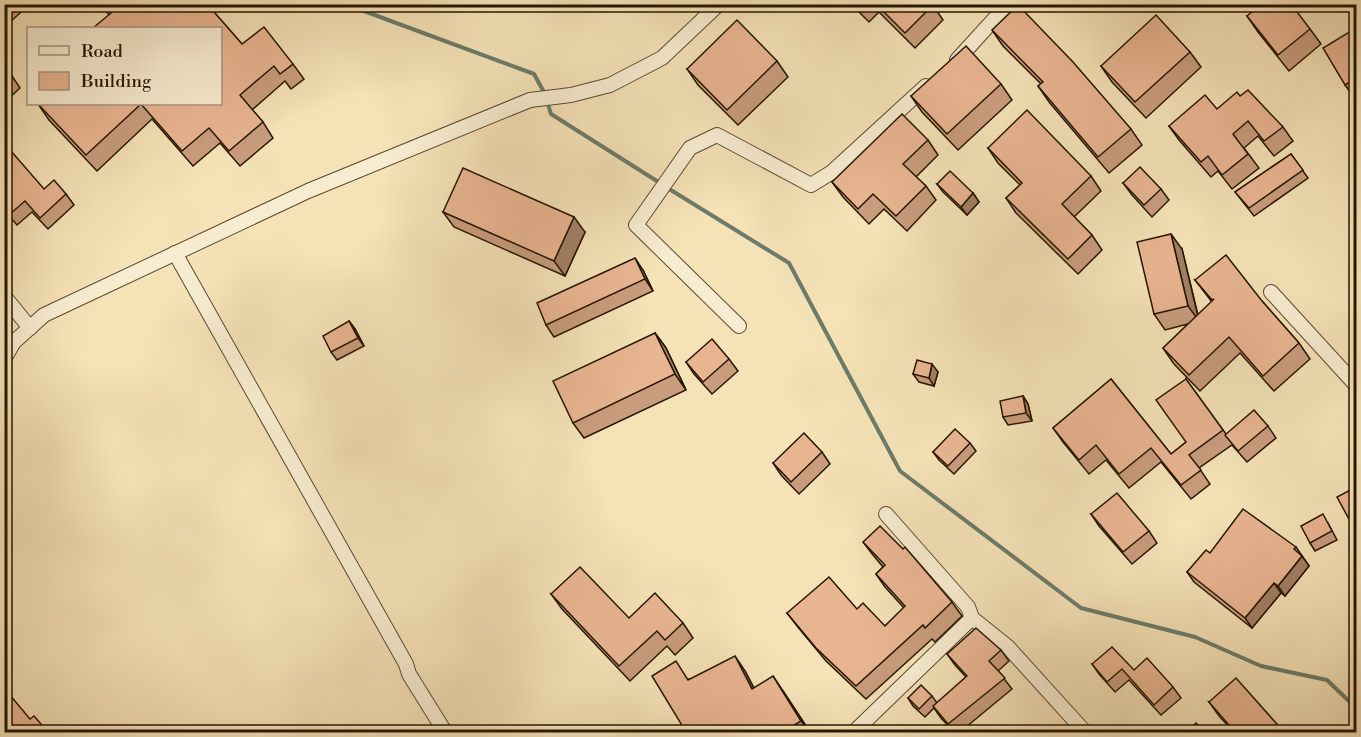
<svg xmlns="http://www.w3.org/2000/svg" width="1361" height="737" font-family="'Libre Bodoni',serif">
<style>
.lines{fill:none;stroke-linecap:round;stroke-linejoin:round}
.stream{stroke:#6d7b69;stroke-width:4}
.minor-casing{stroke:#5a492f;stroke-width:16}
.minor{stroke:#f8ecd0;stroke-width:14}
.wall{fill:#c89c7d;stroke:#261602;stroke-width:1.5}
.shaded-wall{fill:#a27f66;stroke:#261602;stroke-width:1.5}
.building{fill:#e8b591;stroke:#261602;stroke-width:1.5}
</style>
<rect width="100%" height="100%" fill="#f5e2b7"/>
<filter id="stains"><feTurbulence type="fractalNoise" baseFrequency=".00333" numOctaves="4"/><feColorMatrix values="0 0 0 0 .2 0 0 0 0 .09 0 0 0 0 .02 0 0 0 .5 -.17"/></filter>
<radialGradient id="worn" r=".72"><stop offset=".6" stop-color="#630" stop-opacity="0"/><stop offset="1" stop-color="#630" stop-opacity=".3"/></radialGradient>
<g class="lines">
<g class="stream">
<polyline points="345,4 534,74 545,94"/>
<polyline points="547,101 551,114 660,183"/>
<polyline points="666,187 789,263 900,471 1081,608 1195,637 1261,666 1327,680 1356,708"/>
</g>
<defs>
<g id="minor">
<polyline points="957,60 1008,4"/>
<polyline points="175,253 406,664 409,674 445,732"/>
<polyline points="1271,292 1356,385"/>
<polyline points="4,296 30,328"/>
<polyline points="739,326 636,225 690,148 717,135 811,185 832,172 926,86"/>
<polyline points="4,359 14,342 44,315 308,191 530,100 571,95 610,85 662,58 719,4"/>
<polyline points="886,514 968,607 972,618 1008,647 1085,732"/>
<polyline points="854,732 972,618"/>
</g>
</defs>
<use href="#minor" class="minor-casing"/>
<use href="#minor" class="minor"/>
</g>
<g class="wall">
<polygon points="4,4 30,4 9,23 4,18"/>
<polygon points="100,4 207,4 242,44 293,64 304,79 291,89 285,81 252,110 263,122 273,138 240,166 220,143 193,166 152,119 97,171 49,120 38,104 220,104 109,15"/>
<polygon points="851,4 932,4 943,20 915,48 879,12 869,22"/>
<polygon points="1247,16 1310,29 1321,44 1289,71 1258,32"/>
<polygon points="992,30 1131,129 1142,145 1109,173 1049,102 1038,86 1041,84 1003,46"/>
<polygon points="1356,39 1356,95 1354,97 1345,85"/>
<polygon points="1190,52 1201,67 1146,118 1112,82 1101,66"/>
<polygon points="777,61 788,77 738,125 698,85 687,69"/>
<polygon points="4,67 10,73 20,88 4,103"/>
<polygon points="1001,84 1012,100 958,150 922,112 911,96"/>
<polygon points="1240,96 1283,127 1293,141 1274,156 1258,136 1244,148 1259,168 1232,189 1218,171 1211,177 1179,140 1169,126 1217,109"/>
<polygon points="928,140 938,155 916,177 926,186 936,200 907,231 884,209 869,224 843,197 832,182"/>
<polygon points="988,148 1091,176 1101,191 1074,217 1092,235 1102,250 1078,274 1016,213 1006,198 1020,185 998,163"/>
<polygon points="1291,154 1308,178 1254,216 1235,192"/>
<polygon points="4,157 44,189 66,194 74,205 48,229 32,212 17,225 4,210"/>
<polygon points="1123,183 1161,189 1169,200 1152,217 1132,195"/>
<polygon points="937,184 973,193 979,202 967,215 943,192"/>
<polygon points="443,212 585,232 565,276 454,227"/>
<polygon points="1182,249 1198,315 1212,302 1195,280 1262,301 1299,343 1310,359 1274,391 1240,353 1200,391 1174,364 1163,348 1188,324 1165,330 1154,314"/>
<polygon points="643,270 653,291 554,337 546,325"/>
<polygon points="349,321 355,329 364,346 337,360 331,352"/>
<polygon points="655,333 666,348 686,390 584,438 573,423"/>
<polygon points="729,359 738,371 712,394 694,374 686,362"/>
<polygon points="938,372 934,386 919,382 913,374"/>
<polygon points="1111,379 1171,454 1186,442 1186,379 1226,434 1268,426 1276,438 1247,462 1232,445 1199,468 1210,484 1191,499 1161,462 1129,488 1106,460 1089,474 1063,442 1053,428"/>
<polygon points="1023,396 1028,404 1032,421 1008,425 1003,417"/>
<polygon points="970,443 976,451 954,474 939,460 933,452"/>
<polygon points="822,452 830,464 799,494 781,475 773,463"/>
<polygon points="1356,487 1356,531 1350,521"/>
<polygon points="1091,514 1149,531 1157,543 1132,564 1099,526"/>
<polygon points="1328,523 1337,540 1315,551 1310,543"/>
<polygon points="863,542 952,602 962,616 935,642 932,639 866,699 826,661 797,626 787,613 857,609 885,626 904,608 885,587 876,574 883,567 873,555"/>
<polygon points="1296,547 1309,566 1285,596 1281,593 1252,628 1194,582 1187,572 1210,553"/>
<polygon points="551,594 629,618 683,623 693,638 675,655 667,646 630,681 562,609"/>
<polygon points="1001,650 1009,661 998,671 1012,689 960,732 954,732 941,718 934,708 925,717 913,706 908,698 932,696 937,703 966,677 955,665 947,654"/>
<polygon points="1092,664 1134,670 1173,687 1181,698 1161,715 1129,680 1115,692 1099,674"/>
<polygon points="745,671 754,688 783,691 810,732 686,732 689,679"/>
<polygon points="1209,702 1284,732 1234,732 1219,716"/>
</g>
<g class="shaded-wall">
<polygon points="973,193 979,202 967,215 961,207"/>
<polygon points="574,217 585,232 565,276 554,261"/>
<polygon points="1171,234 1182,249 1199,321 1188,306"/>
<polygon points="635,258 643,270 653,291 645,279"/>
<polygon points="349,321 355,329 364,346 358,338"/>
<polygon points="655,333 666,348 686,390 675,374"/>
<polygon points="932,364 938,372 934,386 929,378"/>
<polygon points="1023,396 1028,404 1032,421 1026,413"/>
<polygon points="1302,556 1309,566 1285,596 1278,586"/>
<polygon points="1274,583 1281,593 1252,628 1245,618"/>
<polygon points="735,656 745,671 762,704 752,689"/>
<polygon points="773,676 783,691 810,732 801,721"/>
</g>
<g class="building">
<polygon points="103,4 207,4 242,44 264,27 293,64 280,74 274,66 240,95 263,122 229,151 209,128 182,151 141,104 86,155 38,104 220,104 220,28 93,28 111,13"/>
<polygon points="876,4 932,4 933,5 905,33"/>
<polygon points="1261,4 1291,4 1310,29 1278,55 1247,16"/>
<polygon points="1018,5 1073,62 1131,129 1098,157 1038,86 1043,82 992,30"/>
<polygon points="1156,15 1190,52 1135,102 1101,66"/>
<polygon points="737,20 777,61 727,110 687,69"/>
<polygon points="1351,31 1356,41 1356,78 1345,85 1323,48"/>
<polygon points="966,46 1001,84 947,134 911,96"/>
<polygon points="4,67 10,73 4,78"/>
<polygon points="1248,90 1283,127 1264,141 1248,121 1233,134 1248,154 1222,175 1208,156 1201,162 1169,126 1205,95 1217,109 1237,92 1240,96"/>
<polygon points="1027,110 1091,176 1062,204 1092,235 1068,259 1006,198 1022,183 988,148"/>
<polygon points="902,114 928,140 903,164 926,186 896,216 873,194 858,209 832,182"/>
<polygon points="11,151 44,189 54,180 66,194 40,218 25,201 10,214 4,208 4,157"/>
<polygon points="1291,154 1303,170 1249,208 1235,192"/>
<polygon points="1140,167 1161,189 1144,205 1123,183"/>
<polygon points="463,168 574,217 554,261 443,212"/>
<polygon points="950,171 973,193 961,207 937,184"/>
<polygon points="1171,234 1188,306 1154,314 1137,242"/>
<polygon points="1226,255 1262,301 1299,343 1263,376 1229,337 1189,375 1163,348 1214,299 1212,300 1195,280"/>
<polygon points="635,258 645,279 546,325 537,303"/>
<polygon points="349,321 358,338 331,352 323,336"/>
<polygon points="655,333 675,374 573,423 553,381"/>
<polygon points="712,339 729,359 703,382 686,362"/>
<polygon points="917,360 932,364 929,378 913,374"/>
<polygon points="1111,379 1171,454 1186,442 1156,400 1186,379 1223,430 1189,455 1201,470 1181,485 1151,448 1119,474 1096,445 1079,460 1053,428"/>
<polygon points="1023,396 1026,413 1003,417 1000,401"/>
<polygon points="1254,410 1268,426 1238,451 1225,435"/>
<polygon points="955,429 970,443 948,466 933,452"/>
<polygon points="804,433 822,452 791,482 773,463"/>
<polygon points="1356,487 1356,518 1350,521 1337,497"/>
<polygon points="1117,493 1149,531 1123,552 1091,514"/>
<polygon points="1243,509 1296,547 1294,549 1302,556 1278,586 1274,583 1245,618 1187,572 1206,550 1210,553"/>
<polygon points="1323,514 1332,531 1310,543 1301,526"/>
<polygon points="880,526 903,549 905,547 952,602 925,628 923,625 856,686 816,648 787,613 829,577 857,609 863,603 885,626 905,606 876,574 885,565 863,542"/>
<polygon points="580,567 629,618 655,593 683,623 665,640 657,631 619,666 551,594"/>
<polygon points="976,628 1001,650 989,661 1005,678 948,724 933,706 967,676 947,654"/>
<polygon points="1112,647 1134,670 1147,658 1173,687 1154,705 1122,669 1107,682 1092,664"/>
<polygon points="735,656 752,689 773,676 801,721 783,732 686,732 652,676 676,661 688,680"/>
<polygon points="1236,678 1284,732 1235,732 1209,702"/>
<polygon points="921,685 932,696 919,709 908,698"/>
<polygon points="4,688 30,719 34,716 48,732 4,732"/>
<polygon points="1196,723 1204,732 1186,732"/>
<polygon points="1343,726 1350,732 1337,732"/>
</g>
<rect width="1361" height="737" fill="none" stroke="#f5e2b7" stroke-width="24"/>
<rect x="6" y="6" width="1349" height="725" fill="none" stroke="#261602" stroke-width="3"/>
<rect x="12" y="12" width="1337" height="713" fill="none" stroke="#261602" stroke-width="1.5"/>
<rect x="27" y="27" width="195" height="78" fill="#f8ecd0" stroke="#a4967e" stroke-width="1.5"/>
<rect x="39" y="46" width="30" height="9" fill="#f8ecd0" stroke="#a4967e" stroke-width="1.5"/>
<text x="81" y="57" font-size="18" fill="#261602">Road</text>
<rect x="39" y="72" width="30" height="18" fill="#e8b591" stroke="#a4967e" stroke-width="1.5"/>
<text x="81" y="87" font-size="18" fill="#261602">Building</text>
<rect width="100%" height="100%" filter="url(#stains)"/>
<rect width="100%" height="100%" fill="url(#worn)"/>
</svg>
